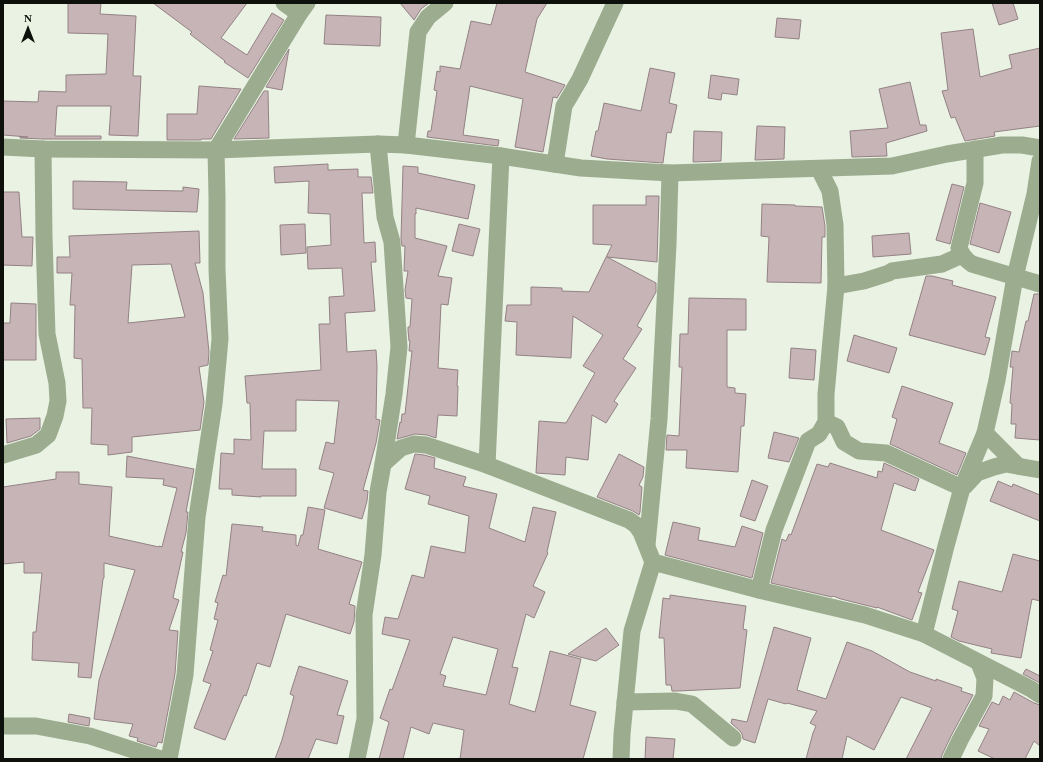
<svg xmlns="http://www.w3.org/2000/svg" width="1043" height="762" font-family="'Times New Roman',serif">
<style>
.building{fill:#c7b4b6;stroke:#938284;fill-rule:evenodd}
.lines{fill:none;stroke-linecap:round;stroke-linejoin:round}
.street{stroke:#9cac8f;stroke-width:17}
</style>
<rect width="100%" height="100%" fill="#e9f2e3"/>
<g class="building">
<polygon points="68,3 101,3 100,14 136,16 133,76 141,76 138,136 109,135 111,106 57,106 55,136 101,136 101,139 43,139 20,138 20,137 28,137 3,135 3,101 38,102 39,91 66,92 66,75 106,74 108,34 68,33"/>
<polygon points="153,3 247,3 221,38 247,55 272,13 284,20 248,78 224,62 225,61 190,34 192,32"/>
<polygon points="400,3 429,3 421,9 414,20"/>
<polygon points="497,3 547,3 537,19 525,72 565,85 557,98 553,97 543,152 515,147 523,99 470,86 463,135 499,140 498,146 427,137 428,131 431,131 437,91 434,90 437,71 440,72 440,66 460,69 471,21 491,25"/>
<polygon points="992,3 1013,3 1018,19 999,25"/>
<polygon points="326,15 381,17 380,46 324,44"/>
<polygon points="777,18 801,20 799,39 775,37"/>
<polygon points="973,29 980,77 1012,68 1009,55 1040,48 1040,126 994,132 995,136 965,141 955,117 951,118 942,91 948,90 941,33"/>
<polygon points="289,49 282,90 266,87"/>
<polygon points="650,68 675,73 669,103 677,105 671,133 667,132 663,163 607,159 591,156 596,131 598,131 604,103 641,111"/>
<polygon points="711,75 739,79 737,95 722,93 721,100 708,98"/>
<polygon points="910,82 920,125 926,125 927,131 886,143 887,156 852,157 850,131 888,128 879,89"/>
<polygon points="199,86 241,89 211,139 201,139 201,140 167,140 167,114 197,114"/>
<polygon points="264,91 268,91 269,138 234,139"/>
<polygon points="757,126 785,127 784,159 755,160"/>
<polygon points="694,131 722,132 721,161 693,162"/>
<polygon points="328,164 328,170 358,169 358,177 371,177 373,193 362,193 364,243 375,242 376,262 371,262 375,311 345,313 347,352 376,350 377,366 376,419 380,420 376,443 363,490 368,491 367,501 362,519 324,508 334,473 319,469 326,442 334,444 339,401 296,400 296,431 264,431 262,469 296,469 296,496 261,496 261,497 232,495 232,489 219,489 221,453 234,454 234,439 251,440 250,403 247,403 245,376 321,370 319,324 330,324 329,297 344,296 342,268 308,269 307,247 331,245 330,214 308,213 309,181 275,183 274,167"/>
<polygon points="403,166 418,167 418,173 475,185 468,219 416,208 416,214 415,214 415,238 447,246 438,276 452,278 448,305 441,304 438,368 458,370 457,386 458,386 457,416 438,415 436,438 427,435 415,434 397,439 400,422 401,423 402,414 405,414 412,351 409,351 410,341 409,341 408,330 408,327 410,327 412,299 406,298 405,290 408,271 404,271 405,246 402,246 401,239"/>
<polygon points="73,181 127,182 126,190 183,191 183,187 199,189 197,212 73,209"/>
<polygon points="952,184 964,187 950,244 936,240"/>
<polygon points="3,192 19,192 22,237 33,237 32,266 3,265"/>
<polygon points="646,196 659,196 657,262 607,257 656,283 656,292 637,326 642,329 623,359 636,368 614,401 618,404 606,423 592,415 588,460 566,457 565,475 536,473 539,421 566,423 595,373 583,366 603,335 573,316 571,358 516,355 517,322 505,321 507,305 531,305 531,287 562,288 562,291 589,292 612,245 593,244 593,205 646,205"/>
<polygon points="980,203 1011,212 999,253 970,244"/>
<polygon points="762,204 795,205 795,206 822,207 825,226 825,237 822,237 821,283 767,282 769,237 761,236"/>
<polygon points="305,224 306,253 281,255 280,225"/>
<polygon points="459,224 480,229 473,256 452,251"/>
<path d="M 199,231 L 200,263 L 195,263 L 203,293 L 209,352 L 208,365 L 199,367 L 204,402 L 200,430 L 132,437 L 132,452 L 108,455 L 108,445 L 91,444 L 92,408 L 83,408 L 82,359 L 74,358 L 75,305 L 70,305 L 72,273 L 57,273 L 57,257 L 70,257 L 69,236 ZM 171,264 L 185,317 L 128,323 L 132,265 Z"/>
<polygon points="909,233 911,254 873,257 872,236"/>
<polygon points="926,276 932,276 953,281 952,285 996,297 985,337 990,338 985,355 909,335"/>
<polygon points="1034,294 1040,294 1040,440 1015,438 1016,424 1011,424 1012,404 1010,403 1013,367 1010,367 1012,351 1019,352 1026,321 1028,321"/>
<polygon points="689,298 746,299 746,330 727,330 727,387 735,388 735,393 746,394 744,426 741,426 738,472 686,468 687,450 666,450 667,435 679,436 682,367 679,367 680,334 688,334"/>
<polygon points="11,303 36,304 36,360 3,360 3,323 10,323"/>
<polygon points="854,335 897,348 889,373 847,361"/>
<polygon points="791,348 816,350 814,380 789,378"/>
<polygon points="902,386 953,403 939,443 966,453 957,475 890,444 897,419 892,417"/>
<polygon points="40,418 40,429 31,436 7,443 6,419"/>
<polygon points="774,432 799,438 789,462 768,458"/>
<path d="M 415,454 L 424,455 L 435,458 L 434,468 L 466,477 L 463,486 L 497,494 L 489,528 L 525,542 L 533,507 L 556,512 L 547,552 L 548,553 L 533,586 L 545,592 L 534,618 L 526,614 L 512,667 L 518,668 L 509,704 L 535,712 L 539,697 L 550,651 L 581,659 L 570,705 L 596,712 L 583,759 L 460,759 L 464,730 L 433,723 L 429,734 L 411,727 L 403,759 L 379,759 L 389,722 L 380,718 L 390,689 L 392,690 L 410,640 L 382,634 L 385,617 L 398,619 L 412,575 L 424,578 L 431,546 L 465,553 L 469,516 L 428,504 L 430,496 L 405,489 ZM 453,637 L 498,649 L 486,695 L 443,686 L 446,676 L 440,674 Z"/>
<polygon points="619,454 644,467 643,477 639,485 642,487 640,512 639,515 633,511 597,497"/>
<polygon points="127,456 194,469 186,512 188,512 186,533 181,552 183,552 173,598 179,600 169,630 178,631 175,674 162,743 158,742 156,747 137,741 138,738 129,736 133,724 94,719 99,680 135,570 104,563 104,578 103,579 91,678 78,677 79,663 32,660 33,632 36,632 42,573 24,573 24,562 3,564 3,487 56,479 56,472 79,472 79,484 112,487 109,536 159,547 159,546 162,547 177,488 163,485 164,479 126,477"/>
<polygon points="830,463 877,478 878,471 882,472 884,463 919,479 915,491 894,483 881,530 934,550 918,592 922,593 912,620 877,607 877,608 841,599 833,596 832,597 771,583 782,539 786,541 789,534 791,535 817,464 828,467"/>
<polygon points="752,480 768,486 755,521 740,516"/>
<polygon points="998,481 1012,487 1013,484 1040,495 1040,521 990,501"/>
<polygon points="308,507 325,510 318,549 362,562 349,604 355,606 354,622 350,634 286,614 270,667 257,663 246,696 244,695 225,740 194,728 211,684 203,681 213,651 210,650 218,620 214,619 218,603 215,602 223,575 226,576 232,524 263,527 262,531 296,535 296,545 298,546 301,535 303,535"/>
<polygon points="673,522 700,528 698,540 735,547 742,526 763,533 752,578 665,555"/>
<polygon points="1013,554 1040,561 1040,601 1032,599 1021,658 991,653 992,649 959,641 951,637 958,611 952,609 959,581 1002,592"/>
<polygon points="670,595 746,606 743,629 747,630 740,688 678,691 672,691 671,685 666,685 664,638 659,638 663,598 670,599"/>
<polygon points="774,627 811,638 797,690 826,699 847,642 872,651 910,672 936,681 936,679 962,688 961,691 973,695 951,736 942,755 941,759 906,759 932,708 901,697 874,750 847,736 842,759 806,759 813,733 816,726 810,723 817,711 787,703 786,704 768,699 755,743 743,739 742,734 740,731 731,723 732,719 747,722"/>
<polygon points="606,628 619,645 596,661 568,654"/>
<polygon points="299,666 348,681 337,715 344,716 337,744 316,739 308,759 275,759 282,740 294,696 290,694"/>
<polygon points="1026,669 1040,676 1040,683 1023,674"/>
<polygon points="1014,692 1034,703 1040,705 1040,746 1034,741 1025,759 995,759 978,751 989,729 979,726 992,702 999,705 1003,696 1010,700"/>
<polygon points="69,714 90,718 89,726 68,722"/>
<polygon points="646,737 675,739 673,759 645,759"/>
</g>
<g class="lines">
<g class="street">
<polyline points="284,3 299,14"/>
<polyline points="378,144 385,217 392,242 399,347 394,394 383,464"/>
<polyline points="406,145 418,32 428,17 445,3"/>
<polyline points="3,147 43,149 216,150 378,144 406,145 501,156 581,168 670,173 892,166 947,154 1002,145 1022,145 1040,148"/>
<path d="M 975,149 L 975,183 L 959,248 C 962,256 966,260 972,264 L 1040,284"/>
<polyline points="555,164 564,106 580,79 615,3"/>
<polyline points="836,286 864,281 889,273 892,271 942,264 962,255"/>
<polyline points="826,422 837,427 844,442 859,451 886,453 962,488"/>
<polyline points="985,433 1018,466"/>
<polyline points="3,455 36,445 48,435 55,416 58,401 57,383 47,334 44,237 43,149"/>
<polyline points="487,465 501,156"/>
<polyline points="965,486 977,473 994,467 1006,464 1040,470"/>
<polyline points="647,545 659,419 668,244 670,173"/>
<polyline points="653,562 759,590 865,615 924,634 1031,689 1040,695"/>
<polyline points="759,590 774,530 808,441 819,434 826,422 826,394 836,286 835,225 830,191 819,169"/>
<polyline points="924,634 946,546 962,488 985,433 997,380 1015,277 1035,194 1040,161"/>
<polyline points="625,702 675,701 692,704 733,738"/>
<polyline points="3,726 36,726 90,736 161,759"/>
<polyline points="169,759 185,675 197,517 214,404 220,339 217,269 217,197 216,150 299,14 307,3"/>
<polyline points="357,759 365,719 364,615 373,555 378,492 383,464 401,448 414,444 426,445 487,465 629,520 636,525 641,532 653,562 632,631 622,734 621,759"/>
<polyline points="951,759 960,740 984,696 985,678 979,663"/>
</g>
</g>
<rect width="1043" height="762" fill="none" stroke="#0d100b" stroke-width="8"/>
<g transform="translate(28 28)" stroke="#e9f2e3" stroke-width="3" paint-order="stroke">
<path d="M0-3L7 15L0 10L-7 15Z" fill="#0d100b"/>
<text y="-6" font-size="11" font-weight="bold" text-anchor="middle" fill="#0d100b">N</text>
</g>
</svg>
